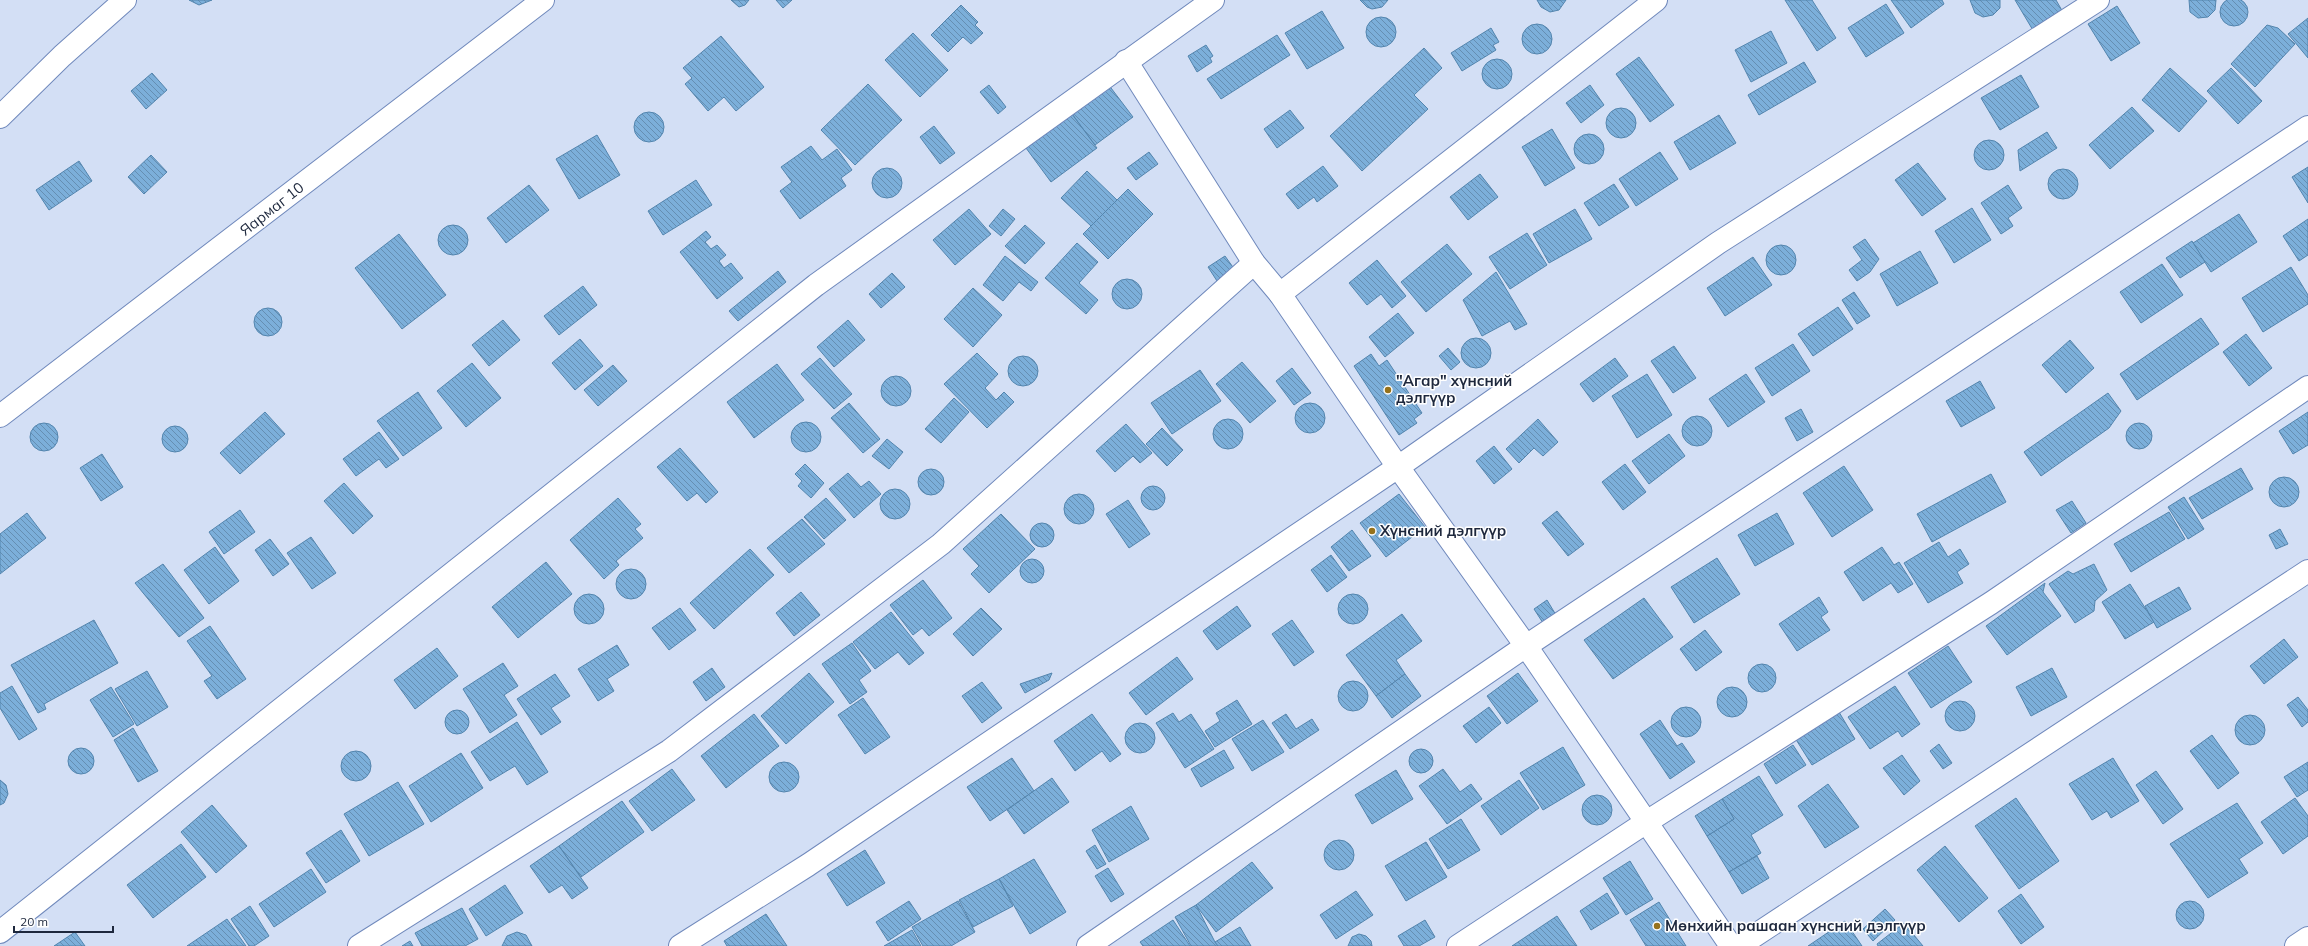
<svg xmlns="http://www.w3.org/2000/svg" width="2308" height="946" font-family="Mulish,sans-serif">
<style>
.building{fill:url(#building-back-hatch);stroke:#5385ae}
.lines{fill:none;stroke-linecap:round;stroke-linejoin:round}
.minor-casing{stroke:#7089bc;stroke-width:24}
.minor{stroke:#fff;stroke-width:22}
.poi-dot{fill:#96721c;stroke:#fff;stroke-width:1.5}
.labels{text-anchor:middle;stroke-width:3;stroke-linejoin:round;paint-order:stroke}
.street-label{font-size:15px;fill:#1e283d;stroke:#fff}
.poi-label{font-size:15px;font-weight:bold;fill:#1e283d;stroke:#fff;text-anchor:start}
</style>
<defs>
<pattern id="building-back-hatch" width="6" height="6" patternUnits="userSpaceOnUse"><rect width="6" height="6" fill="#7cafda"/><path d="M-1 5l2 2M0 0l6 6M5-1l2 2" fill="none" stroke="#658eb2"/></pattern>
</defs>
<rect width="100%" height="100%" fill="#d3dff5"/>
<g class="building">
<circle cx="2234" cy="12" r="14"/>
<polygon points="189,0 212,0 199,5"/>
<polygon points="731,0 749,0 745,5 739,7"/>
<polygon points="776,0 792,0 783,8"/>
<polygon points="1388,0 1382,7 1372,9 1367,7 1360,0"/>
<polygon points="1537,0 1566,0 1559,10 1550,12 1541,7"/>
<polygon points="1785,0 1812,0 1836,38 1817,51"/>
<polygon points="1891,0 1942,0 1944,4 1911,28"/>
<polygon points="1970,0 2000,0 2000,8 1993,15 1983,17 1975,13"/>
<polygon points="2015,0 2056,0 2064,14 2034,32"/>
<polygon points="2189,0 2216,0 2215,10 2208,17 2198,18 2190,12"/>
<polygon points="1886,4 1904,33 1866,57 1848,28"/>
<polygon points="961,5 978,22 975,25 983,33 971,44 963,37 948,52 931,35"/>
<polygon points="2117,6 2140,43 2111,61 2088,24"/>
<polygon points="1322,11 1344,48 1307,69 1285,33"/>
<circle cx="1381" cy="32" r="15"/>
<polygon points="2308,18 2308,58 2288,34"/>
<circle cx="1537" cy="39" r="15"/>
<polygon points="2267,25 2278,28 2295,44 2255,87 2231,64"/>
<polygon points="1491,28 1499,42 1493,45 1496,50 1462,71 1451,53"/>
<polygon points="1771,31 1787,63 1751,82 1735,50"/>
<polygon points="913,33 948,70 920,97 885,60"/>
<polygon points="1277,35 1290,55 1221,99 1207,79"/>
<polygon points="721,36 764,87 736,111 724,97 708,111 685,84 692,78 683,68"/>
<polygon points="1206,45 1213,56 1210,58 1212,62 1197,72 1188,56"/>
<polygon points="1424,48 1442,68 1414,95 1428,109 1362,171 1330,136"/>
<polygon points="1639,57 1674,105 1650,122 1616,74"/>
<circle cx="1497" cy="74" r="15"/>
<polygon points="1804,62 1816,82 1759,115 1748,95"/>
<polygon points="2170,68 2207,101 2179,132 2142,100"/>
<polygon points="2231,68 2262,101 2238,124 2207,91"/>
<polygon points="152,73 167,90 146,109 131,91"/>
<polygon points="2021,75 2039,107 2000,130 1981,98"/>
<polygon points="868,84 902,120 855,165 821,130"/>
<polygon points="1108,84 1133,117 1095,145 1072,114"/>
<polygon points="989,85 1006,107 998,114 980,92"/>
<polygon points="1590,85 1604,105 1581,123 1566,103"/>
<polygon points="2132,107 2154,131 2110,169 2089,145"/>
<circle cx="1621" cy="123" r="15"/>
<polygon points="1290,110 1304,128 1277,148 1264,129"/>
<circle cx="649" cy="127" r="15"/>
<polygon points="1072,114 1097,148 1051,182 1026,148"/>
<polygon points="1719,115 1736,143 1690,170 1674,142"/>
<polygon points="934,126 955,153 940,164 920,137"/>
<polygon points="1552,129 1575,168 1545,186 1522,147"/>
<polygon points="2047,132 2057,148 2020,171 2018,150"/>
<circle cx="1589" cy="149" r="15"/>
<polygon points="597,135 620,175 579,199 556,159"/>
<circle cx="1989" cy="155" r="15"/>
<polygon points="811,146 822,160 837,149 852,170 841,178 846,186 800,219 780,191 792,182 781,167"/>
<polygon points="1149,152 1158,164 1136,180 1127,168"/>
<polygon points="1660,152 1678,179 1636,206 1619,179"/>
<polygon points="151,155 167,172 144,194 128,177"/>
<polygon points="79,161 92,181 49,210 36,190"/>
<polygon points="1918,163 1946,199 1922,216 1895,180"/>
<polygon points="1323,166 1338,186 1317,202 1314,197 1298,209 1286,194"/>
<polygon points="2308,167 2308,203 2292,177"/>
<circle cx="887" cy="183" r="15"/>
<circle cx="2063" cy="184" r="15"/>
<polygon points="1087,171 1117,200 1091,226 1061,198"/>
<polygon points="1480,174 1498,197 1468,220 1450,197"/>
<polygon points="696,180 712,205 663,235 648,211"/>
<polygon points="1614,184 1629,207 1599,226 1584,203"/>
<polygon points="529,185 549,210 506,243 487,218"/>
<polygon points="2008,185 2022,208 2008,218 2013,226 2001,234 1981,203"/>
<polygon points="1128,189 1153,214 1108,259 1083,234"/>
<polygon points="1972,208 1991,240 1954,263 1935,231"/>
<polygon points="969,209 991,234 955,265 933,240"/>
<polygon points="1003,209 1015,219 1001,236 989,226"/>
<polygon points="1575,209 1592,239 1549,263 1533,234"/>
<polygon points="2239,214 2257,242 2211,272 2193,243"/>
<polygon points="2308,219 2308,255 2299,261 2283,236"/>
<circle cx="453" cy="240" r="15"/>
<polygon points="1025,225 1045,243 1025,264 1005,246"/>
<polygon points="706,231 711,237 705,242 711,249 717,245 726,255 719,261 724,268 731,263 743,278 717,299 680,252"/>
<polygon points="1527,233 1547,265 1510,289 1489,257"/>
<polygon points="399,234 446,295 402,329 355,268"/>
<polygon points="1865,239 1879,259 1870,272 1857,281 1849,270 1862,260 1853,247"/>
<polygon points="2192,241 2205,262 2180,278 2166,258"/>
<polygon points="1077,243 1098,262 1079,283 1098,300 1086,314 1045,278"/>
<polygon points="1447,244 1472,274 1426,312 1401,282"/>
<circle cx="1781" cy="260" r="15"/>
<polygon points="1920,251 1938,283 1897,306 1880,274"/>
<polygon points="1005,256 1038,282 1031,291 1019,282 1003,301 983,285"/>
<polygon points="1225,256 1235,270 1217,281 1208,267"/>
<polygon points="1753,257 1772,285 1725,316 1707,288"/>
<polygon points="1377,260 1406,296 1392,308 1381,294 1367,305 1349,283"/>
<polygon points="2162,264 2183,295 2141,323 2120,292"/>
<polygon points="2291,267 2308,295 2308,304 2263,332 2242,298"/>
<polygon points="778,271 786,282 738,321 729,311"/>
<polygon points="1496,272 1527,324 1515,330 1510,321 1482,336 1463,300"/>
<polygon points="892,273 905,287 881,308 869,294"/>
<circle cx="1127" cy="294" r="15"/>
<polygon points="583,286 597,305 559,335 544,316"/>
<polygon points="973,288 1002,315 973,347 944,319"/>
<polygon points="1854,292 1870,316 1857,324 1842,300"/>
<polygon points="1838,307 1853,329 1813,356 1798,334"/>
<circle cx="268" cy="322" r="14"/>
<polygon points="1398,313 1414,333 1385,357 1369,337"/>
<polygon points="2201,318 2219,344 2137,400 2120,374"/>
<polygon points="503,320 520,340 489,366 472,345"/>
<polygon points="848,320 865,340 834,367 817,347"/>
<polygon points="2246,334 2272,368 2249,386 2223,352"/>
<circle cx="1476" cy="353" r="15"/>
<polygon points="580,339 603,366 575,390 552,363"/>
<polygon points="2070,340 2094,368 2066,393 2042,365"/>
<polygon points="1793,344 1810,371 1772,396 1755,368"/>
<polygon points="1674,346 1696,378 1673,393 1651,361"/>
<polygon points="1448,348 1460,362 1451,370 1439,356"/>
<polygon points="977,353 998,374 985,388 996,400 1004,392 1014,402 987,428 944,384"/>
<polygon points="1371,354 1379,366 1387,360 1422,413 1414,419 1417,423 1399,435 1354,366"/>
<circle cx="1023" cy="371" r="15"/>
<polygon points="820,358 852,394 834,409 801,374"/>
<polygon points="1615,358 1628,376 1593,402 1580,384"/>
<polygon points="1242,362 1276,401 1250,423 1216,384"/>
<polygon points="472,363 501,398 466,427 437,391"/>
<polygon points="777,364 804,400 754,438 727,402"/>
<polygon points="613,365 627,381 598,406 584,390"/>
<polygon points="1292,368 1311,393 1294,405 1276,381"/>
<polygon points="1200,370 1221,401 1172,434 1151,403"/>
<polygon points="1647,374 1672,415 1637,438 1612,396"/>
<polygon points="1746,374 1765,402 1728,427 1709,399"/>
<circle cx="896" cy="391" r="15"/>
<polygon points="1980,381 1995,408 1961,427 1946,401"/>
<polygon points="418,392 442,428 403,456 377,421"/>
<polygon points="2108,393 2121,411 2109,428 2041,476 2024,452"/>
<polygon points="954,398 969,412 941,443 925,429"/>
<circle cx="1310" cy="418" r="15"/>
<polygon points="849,403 880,439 863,453 831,418"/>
<polygon points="1801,409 1813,432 1797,441 1785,418"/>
<polygon points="265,412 285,434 240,474 220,453"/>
<polygon points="2308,412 2308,445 2293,454 2279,431"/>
<circle cx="1697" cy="431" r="15"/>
<circle cx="1228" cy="434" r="15"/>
<polygon points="1538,419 1558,442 1543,456 1534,448 1519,463 1506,449"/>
<circle cx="806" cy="437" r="15"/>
<circle cx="44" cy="437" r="14"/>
<circle cx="2139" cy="436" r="13"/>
<polygon points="1126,424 1152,453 1140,463 1133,456 1115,472 1096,451"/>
<circle cx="175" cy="439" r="13"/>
<polygon points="1162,428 1183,450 1167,466 1146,444"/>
<polygon points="379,432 399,459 386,468 379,459 356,476 343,459"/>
<polygon points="1669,434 1685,456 1649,484 1632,461"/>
<polygon points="887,439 903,452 889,469 872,456"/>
<polygon points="1494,446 1512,469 1494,484 1476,461"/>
<polygon points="680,448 718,492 706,503 697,493 687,501 657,467"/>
<polygon points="102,454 123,487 101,501 80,468"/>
<polygon points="805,464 824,483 811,498 798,486 802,481 795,474"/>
<polygon points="1625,464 1646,492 1623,510 1602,482"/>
<polygon points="1844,466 1873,510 1832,537 1803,493"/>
<polygon points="2241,468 2253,489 2202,519 2189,498"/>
<circle cx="931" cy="482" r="13"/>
<polygon points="848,473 861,487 869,481 881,494 854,518 829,489"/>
<polygon points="1991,474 2006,502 1932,542 1917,514"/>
<circle cx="2284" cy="492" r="15"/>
<polygon points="344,483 373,516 353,534 324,501"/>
<circle cx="1153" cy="498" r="12"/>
<circle cx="895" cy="504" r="15"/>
<circle cx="1079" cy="509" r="15"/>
<polygon points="1399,494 1425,527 1386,557 1360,523"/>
<polygon points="2184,497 2204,529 2188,539 2168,507"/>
<polygon points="618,498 641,524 635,529 643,538 616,561 619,565 604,579 570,540"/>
<polygon points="826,498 846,520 824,539 804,517"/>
<polygon points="1128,500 1150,534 1129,548 1106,514"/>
<polygon points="2072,501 2086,523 2071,533 2056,510"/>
<polygon points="240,510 255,532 224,554 209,532"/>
<polygon points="1557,511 1584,544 1568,556 1542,523"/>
<polygon points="2169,512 2185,539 2131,572 2114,544"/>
<polygon points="27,513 46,538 0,574 0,534"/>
<polygon points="1777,513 1794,544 1755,566 1738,535"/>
<polygon points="1001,514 1035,549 989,593 971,574 979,566 963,549"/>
<polygon points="802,519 825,544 789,573 767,548"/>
<circle cx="1042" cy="535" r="12"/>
<polygon points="2280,529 2288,544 2276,549 2269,535"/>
<polygon points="1352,530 1371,556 1349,571 1331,547"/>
<polygon points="311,537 336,573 312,589 287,553"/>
<polygon points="270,539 289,564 273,576 255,550"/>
<polygon points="1939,542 1948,557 1960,549 1969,564 1957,572 1963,583 1928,603 1904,563"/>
<polygon points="215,547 239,581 209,604 184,570"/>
<polygon points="1882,547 1894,565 1899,562 1913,584 1898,593 1891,583 1863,601 1844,572"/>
<polygon points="750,549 774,575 714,629 690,603"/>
<polygon points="1331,555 1347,577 1327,592 1311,570"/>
<polygon points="1717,558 1740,594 1694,623 1671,587"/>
<circle cx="1032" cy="571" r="12"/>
<polygon points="546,562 572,594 518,638 492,607"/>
<polygon points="163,564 204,618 179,637 135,583"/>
<polygon points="2094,564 2107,590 2095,601 2094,611 2075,623 2049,584 2068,571 2073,574"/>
<circle cx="631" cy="584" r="15"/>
<polygon points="923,580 952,618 929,636 922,628 913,635 890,605"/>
<polygon points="2045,583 2043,592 2061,616 2007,655 1986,626"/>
<polygon points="2130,584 2154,622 2125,639 2102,602"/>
<polygon points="2179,587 2191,609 2157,628 2145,606"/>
<polygon points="801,592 820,615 794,636 776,613"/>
<circle cx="1353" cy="609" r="15"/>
<circle cx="589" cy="609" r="15"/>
<polygon points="1819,597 1828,612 1821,617 1830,630 1797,651 1779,624"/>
<polygon points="1644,598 1673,637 1613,679 1584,640"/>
<polygon points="1547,600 1556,615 1543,623 1534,609"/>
<polygon points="1237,606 1251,626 1217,650 1203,631"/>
<polygon points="680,608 696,630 669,650 652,628"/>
<polygon points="981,608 1002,629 973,656 953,634"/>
<polygon points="891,612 924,653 909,665 898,652 875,669 853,642"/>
<polygon points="1402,614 1422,641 1396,660 1405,674 1376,696 1346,655"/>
<polygon points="94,620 118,663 44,704 46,709 38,713 11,665"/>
<polygon points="1292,620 1314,652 1294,666 1272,634"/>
<polygon points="210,626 246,679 217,699 204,681 212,676 187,641"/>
<polygon points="1705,630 1722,652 1696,671 1680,649"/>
<polygon points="2284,639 2298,657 2264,684 2250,666"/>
<polygon points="852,643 871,671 859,680 867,692 850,704 822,664"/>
<polygon points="617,645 629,665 607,679 614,691 598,701 578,669"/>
<polygon points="1948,646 1972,682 1931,708 1908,673"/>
<polygon points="437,648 458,676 415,709 394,680"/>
<polygon points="1177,657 1193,679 1146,715 1129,693"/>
<polygon points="503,663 518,686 504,695 517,715 490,733 463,689"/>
<circle cx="1762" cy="678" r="14"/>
<polygon points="712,668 725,687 706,701 693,682"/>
<polygon points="2052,668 2067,697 2031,716 2016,687"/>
<polygon points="147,671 168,707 137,726 115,689"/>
<polygon points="809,673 834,702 786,744 761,716"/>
<polygon points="1052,673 1049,680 1025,693 1020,684"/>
<polygon points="1518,673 1538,701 1507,724 1487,696"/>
<polygon points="555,674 570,696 551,708 561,722 541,735 517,699"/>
<polygon points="1405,674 1421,696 1392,718 1376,696"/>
<circle cx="1353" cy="696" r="15"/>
<polygon points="982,682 1002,708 982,723 962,696"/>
<polygon points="12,686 37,729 19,740 0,708 0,693"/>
<polygon points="1895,686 1920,724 1902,737 1898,731 1870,749 1848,717"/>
<circle cx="1732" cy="702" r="15"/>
<polygon points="111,687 134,724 113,737 90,700"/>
<polygon points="2298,697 2308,710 2308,722 2302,727 2287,705"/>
<polygon points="863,698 890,737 865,754 838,715"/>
<polygon points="1237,700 1252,724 1215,747 1205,731 1220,721 1216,713"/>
<circle cx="1960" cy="716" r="15"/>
<circle cx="1686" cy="722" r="15"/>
<polygon points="1489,707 1501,723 1476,743 1463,726"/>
<circle cx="457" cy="722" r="12"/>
<polygon points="1839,712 1855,739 1812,765 1795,738"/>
<polygon points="1173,713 1179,722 1191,714 1214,749 1185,768 1156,723"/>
<polygon points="754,714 779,746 726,788 701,756"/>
<polygon points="1092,714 1121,754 1110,762 1102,751 1075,771 1054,741"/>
<polygon points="1286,714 1296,729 1312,719 1319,730 1290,749 1272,723"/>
<circle cx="2250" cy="730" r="15"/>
<polygon points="1263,720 1284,752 1252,771 1232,739"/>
<polygon points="1660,720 1677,746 1682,743 1695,762 1670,779 1640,734"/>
<polygon points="517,722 548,772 527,785 515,766 490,781 471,752"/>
<circle cx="1140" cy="738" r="15"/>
<polygon points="133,728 158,771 138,782 114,740"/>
<polygon points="2212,735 2239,773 2218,789 2190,751"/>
<polygon points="1939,744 1952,763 1943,769 1930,751"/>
<polygon points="1793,745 1806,765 1776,784 1764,764"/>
<polygon points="1563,747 1585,785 1543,810 1520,773"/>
<circle cx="81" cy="761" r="13"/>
<circle cx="1421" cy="761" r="12"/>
<polygon points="1224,750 1234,768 1201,787 1191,769"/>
<circle cx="356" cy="766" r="15"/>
<polygon points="461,753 483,788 431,822 409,786"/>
<polygon points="1902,755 1920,781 1904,795 1883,768"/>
<polygon points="1012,758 1034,791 990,821 967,787"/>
<polygon points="2113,758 2139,801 2111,818 2107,811 2092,820 2069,784"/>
<circle cx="784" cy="777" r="15"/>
<polygon points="2308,762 2308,790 2297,797 2284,777"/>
<polygon points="672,769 695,800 652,831 629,801"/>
<polygon points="1443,769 1460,792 1471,784 1482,799 1447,824 1419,786"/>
<polygon points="1396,770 1413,799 1372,824 1355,795"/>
<polygon points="2156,771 2183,809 2163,824 2136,785"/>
<polygon points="1759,776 1783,815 1751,835 1761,853 1729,872 1707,836 1734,819 1722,799"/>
<polygon points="1052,778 1069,802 1024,834 1007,810"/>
<polygon points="0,780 6,785 8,794 4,803 0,805"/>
<polygon points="1519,780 1539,808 1501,835 1481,806"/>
<polygon points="398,782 424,824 369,856 344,814"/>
<polygon points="1828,784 1859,827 1825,848 1798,806"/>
<circle cx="1597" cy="810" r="15"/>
<polygon points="2016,798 2059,861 2019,889 1975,826"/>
<polygon points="2295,798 2308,816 2308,836 2283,854 2261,822"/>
<polygon points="1722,799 1734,819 1707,836 1695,816"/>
<polygon points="622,801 644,832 581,877 559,846"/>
<polygon points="2237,803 2263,843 2239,859 2248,873 2208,898 2170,844"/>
<polygon points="212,805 247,846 216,873 181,832"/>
<polygon points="1131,806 1149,839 1109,862 1092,830"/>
<polygon points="1461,819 1480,850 1448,869 1429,839"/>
<polygon points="341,830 360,861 326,883 306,853"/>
<circle cx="1339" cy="855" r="15"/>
<polygon points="1426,842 1447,877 1406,901 1385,866"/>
<polygon points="181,844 206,877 153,918 127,885"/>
<polygon points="1095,845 1106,864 1097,869 1086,851"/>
<polygon points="559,846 588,888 572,899 562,885 549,893 530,866"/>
<polygon points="1945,846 1988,898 1959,922 1917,870"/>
<polygon points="865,850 885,883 847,906 827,874"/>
<polygon points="1757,856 1769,878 1742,894 1729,872"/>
<polygon points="1034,859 1066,912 1030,934 999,879"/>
<polygon points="1630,861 1653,899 1626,915 1603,878"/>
<polygon points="1252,862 1273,888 1216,932 1196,905"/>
<polygon points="1108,868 1124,894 1111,902 1095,876"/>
<polygon points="311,869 326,892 274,927 259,904"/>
<polygon points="999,879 1013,906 973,927 959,900"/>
<polygon points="505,885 523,913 486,936 469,909"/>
<polygon points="1356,891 1373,915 1336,939 1320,915"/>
<polygon points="1607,893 1619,913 1591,930 1580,911"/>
<polygon points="2021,894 2044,927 2021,944 1998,911"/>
<polygon points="909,901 921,919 888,941 876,922"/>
<polygon points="958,901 975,932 951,946 923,946 912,927"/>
<circle cx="2190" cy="915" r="14"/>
<polygon points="1659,902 1686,946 1646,946 1630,920"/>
<polygon points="1196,905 1215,942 1218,946 1191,946 1175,917"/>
<polygon points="250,906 269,936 254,946 249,946 231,919"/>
<polygon points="462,908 478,939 465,946 422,946 415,933"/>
<polygon points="1885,909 1895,920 1873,941 1863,929"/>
<polygon points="766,914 787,946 727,946 724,941"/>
<polygon points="1557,916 1577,946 1512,946"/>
<polygon points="227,919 246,946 187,946"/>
<polygon points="1173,920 1190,946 1143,946 1140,942"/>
<polygon points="1425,920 1435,937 1419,946 1404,946 1398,936"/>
<polygon points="1845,921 1862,946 1808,946"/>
<polygon points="1904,923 1923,946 1878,946 1877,944"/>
<polygon points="1240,927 1251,946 1218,946 1215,942"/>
<polygon points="912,930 921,946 884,946"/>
<polygon points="75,932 85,946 54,946"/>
<polygon points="517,932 526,935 532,946 502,946 507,936"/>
<polygon points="1359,934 1366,936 1371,941 1372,946 1348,946 1352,937"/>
<polygon points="410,941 413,946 402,946"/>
</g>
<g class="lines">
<defs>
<g id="minor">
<polyline points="1126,61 1254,263 1280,294 1398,467 1526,646 1731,946"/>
<polyline points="0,117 62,56 125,0"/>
<polyline points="1280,294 1656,0"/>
<polyline points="0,416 543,0"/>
<polyline points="0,932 816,285 1213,0"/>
<polyline points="359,946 669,751 941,544 1254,263"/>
<polyline points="680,946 808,865 1398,467 1718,243 2098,0"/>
<polyline points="1088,946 1526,646 2308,127"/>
<polyline points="1458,946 1645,823 1991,603 2308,387"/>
<polyline points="1739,946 2308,571"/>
<polyline points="2296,946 2308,938"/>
</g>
</defs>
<use href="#minor" class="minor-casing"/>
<use href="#minor" class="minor"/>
</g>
<g class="poi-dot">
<circle cx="1388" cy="390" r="4"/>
<circle cx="1372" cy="531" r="4"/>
<circle cx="1657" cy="926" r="4"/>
</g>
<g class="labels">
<g class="street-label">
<text transform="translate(272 209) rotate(-38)" y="5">Яармаг 10</text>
</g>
<g class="poi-label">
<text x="1396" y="386">"Агар" хүнсний<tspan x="1396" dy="17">дэлгүүр</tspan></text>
<text x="1380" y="536">Хүнсний дэлгүүр</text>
<text x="1665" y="931">Мөнхийн рашаан хүнсний дэлгүүр</text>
</g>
</g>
<path d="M14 926v6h99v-6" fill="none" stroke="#1e283d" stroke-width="2"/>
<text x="20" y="926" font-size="12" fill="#1e283d" stroke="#ffffff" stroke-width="3" paint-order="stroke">20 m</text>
</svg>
